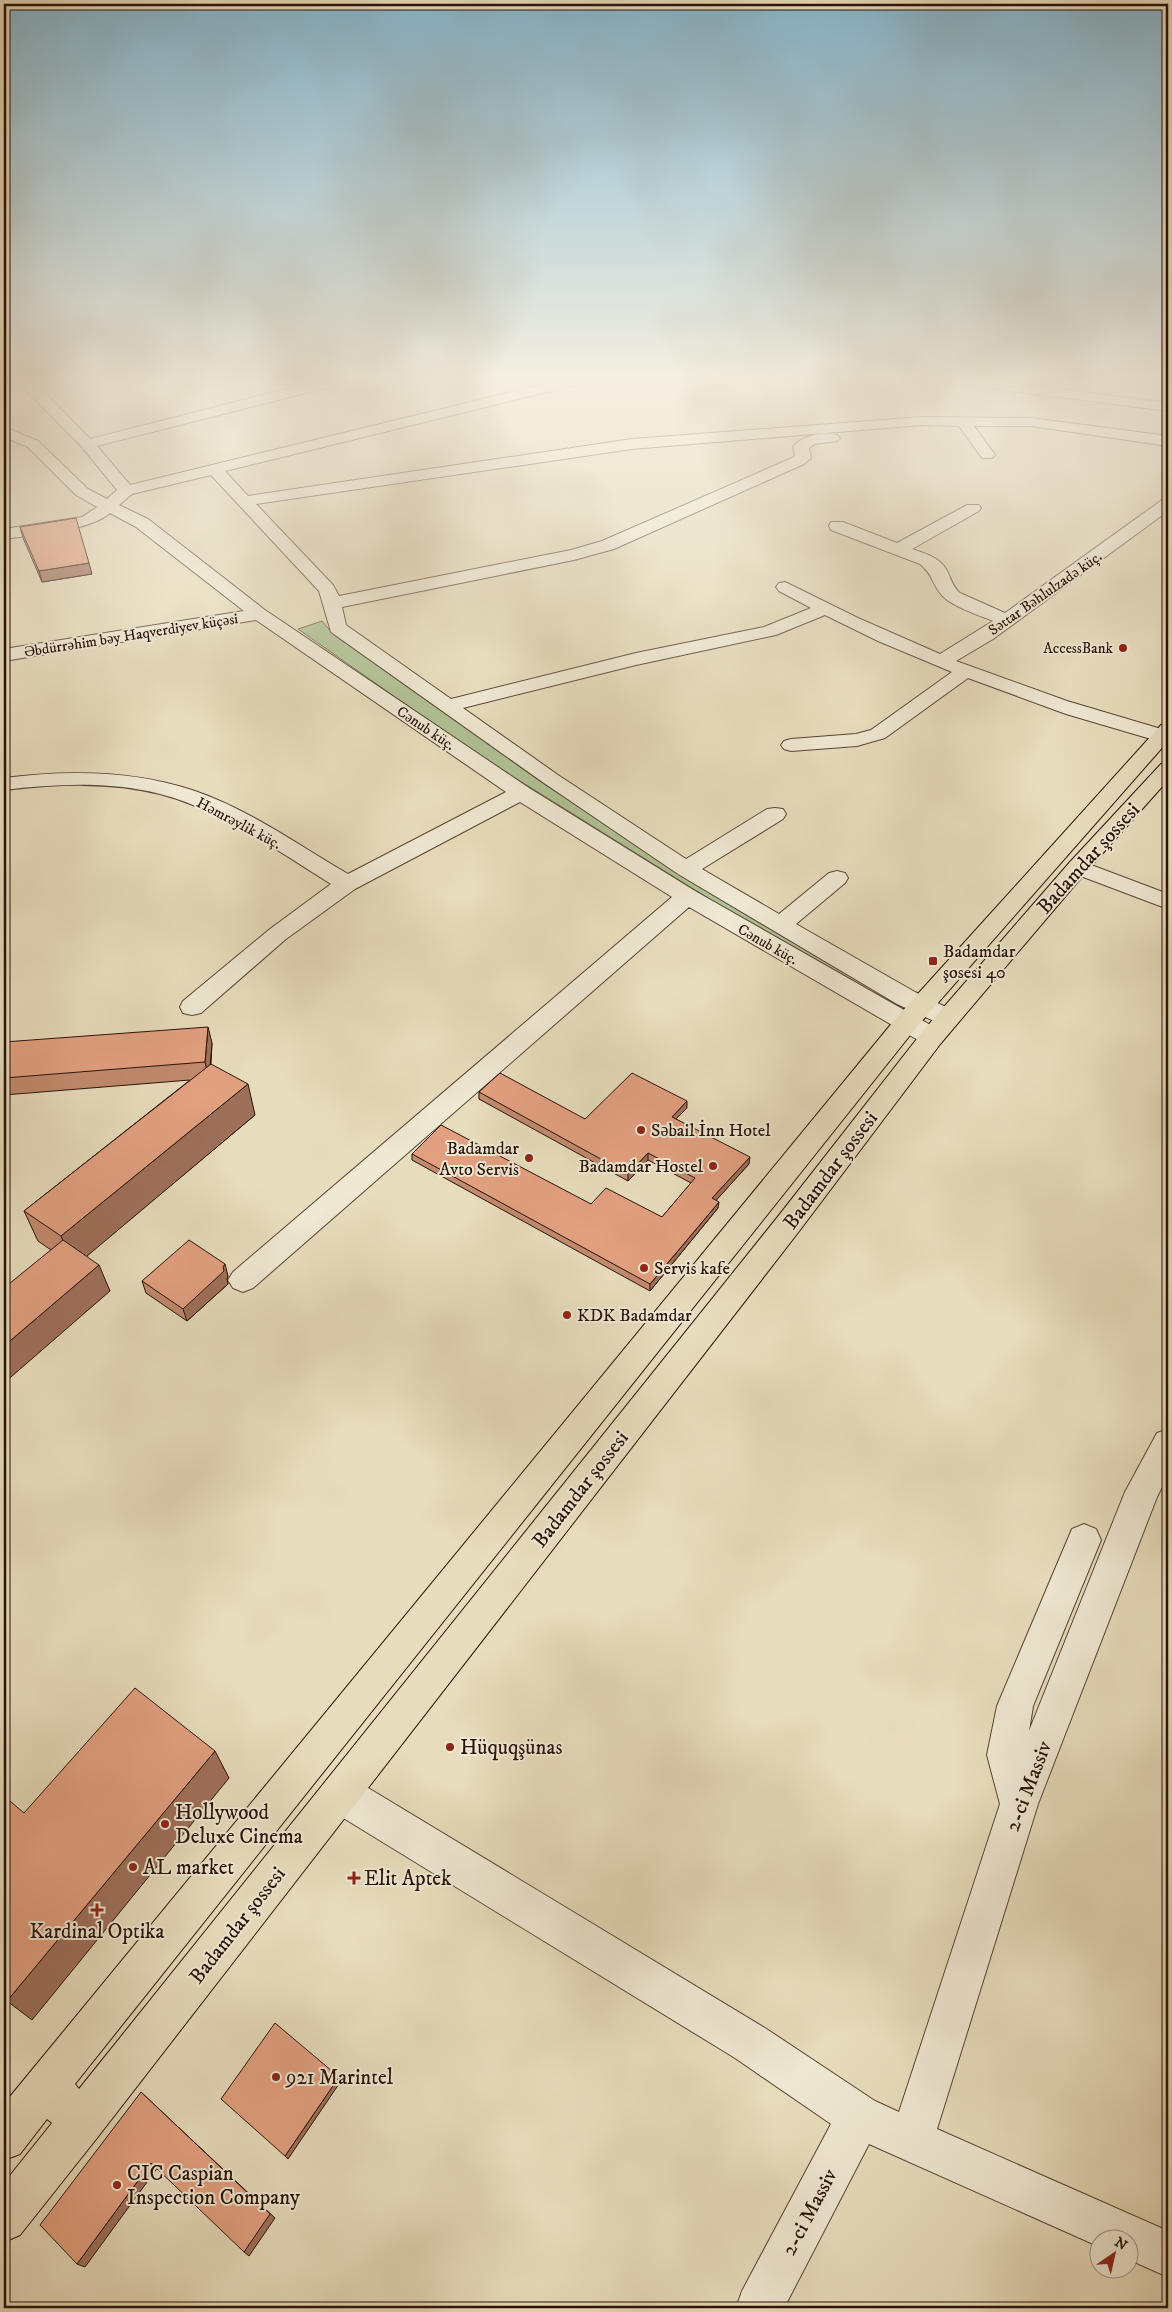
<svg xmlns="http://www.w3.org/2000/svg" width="1172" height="2312" font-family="'IM FELL DW Pica',serif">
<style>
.green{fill:#b0c295;stroke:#6c6a4e}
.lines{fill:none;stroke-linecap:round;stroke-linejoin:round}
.minor-casing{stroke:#584434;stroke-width:2}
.major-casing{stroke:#281107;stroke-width:2}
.minor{fill:#efe8d3;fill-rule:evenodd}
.major{fill:#e7dcbc;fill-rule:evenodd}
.wall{fill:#c28a6e;stroke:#281107}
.shaded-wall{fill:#9e705a;stroke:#281107}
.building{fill:#e2a080;stroke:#281107}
.poi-dot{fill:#8f2418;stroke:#efe8d3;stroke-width:2}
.labels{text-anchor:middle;stroke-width:4;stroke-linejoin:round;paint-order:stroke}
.far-street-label{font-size:15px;fill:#281107;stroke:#efe8d3}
.far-poi-label{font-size:15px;fill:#281107;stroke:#efe8d3;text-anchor:end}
.poi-label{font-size:18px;fill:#281107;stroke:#efe8d3;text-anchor:start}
.near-street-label{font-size:21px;fill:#281107;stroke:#efe8d3}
.near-poi-label{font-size:21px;fill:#281107;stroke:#efe8d3;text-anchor:start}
</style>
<rect width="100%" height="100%" fill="#e7dcbc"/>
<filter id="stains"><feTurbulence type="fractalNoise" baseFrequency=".004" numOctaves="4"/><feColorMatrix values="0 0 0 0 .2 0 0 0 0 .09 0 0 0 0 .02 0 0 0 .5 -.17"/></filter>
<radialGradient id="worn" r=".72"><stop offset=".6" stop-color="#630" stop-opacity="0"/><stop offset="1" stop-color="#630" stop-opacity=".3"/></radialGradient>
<polygon class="green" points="322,621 334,635 544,784 722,899 870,984 864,989 724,908 475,753 298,629"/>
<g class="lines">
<defs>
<g id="minor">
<path d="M 15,379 L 30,379 L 35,384 L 47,379 L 66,379 L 43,391 L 90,439 L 326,379 L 351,379 L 349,382 L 97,446 L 130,485 L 565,379 L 590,379 L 588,382 L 225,471 L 248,496 L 632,439 L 922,417 L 1031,418 L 1168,436 L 1168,446 L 1031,426 L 974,426 L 995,455 L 992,458 L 982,458 L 959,426 L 922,425 L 632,449 L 256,504 L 333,585 L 339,596 L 571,550 L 602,541 L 792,458 L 795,456 L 793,447 C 803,435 823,431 837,435 L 840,438 L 837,441 L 815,444 L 809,448 L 811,458 L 804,464 L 614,549 L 574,560 L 342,607 L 346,625 L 451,699 L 636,653 L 764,627 L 811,608 L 779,591 L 776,587 L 779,583 L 785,582 L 858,618 L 940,654 L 993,621 C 979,615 949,606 940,593 C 931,581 933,575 920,564 L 831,530 L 829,526 L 831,522 L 843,522 L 897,543 L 967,505 L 979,505 L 981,508 L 979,511 L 912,549 C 924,553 939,557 946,569 C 951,578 952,586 960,593 L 1005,613 L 1162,500 L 1168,498 L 1168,511 L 993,639 L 956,661 L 1067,701 L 1168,731 L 1168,744 L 1066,714 L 968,678 L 885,738 L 857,746 L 791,751 L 784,749 L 781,745 L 784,741 L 791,739 L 856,734 L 871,730 L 952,672 L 878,641 L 825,615 L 776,635 L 636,665 L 463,708 L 558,775 L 686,859 L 767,809 L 775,808 L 783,809 L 786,814 L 783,819 L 702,869 L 779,914 L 829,873 L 837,871 L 845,873 L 848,878 L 845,883 L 796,924 L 915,992 L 956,1012 L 960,1018 L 956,1024 L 947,1027 L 897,1004 L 678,874 L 544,783 L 331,632 L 319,591 L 211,475 L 132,494 L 119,505 L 148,519 L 265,610 L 529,788 L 695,891 L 941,1031 L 945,1037 L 941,1043 L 932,1046 L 923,1043 L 689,907 L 253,1288 L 243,1292 L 233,1288 L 228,1280 L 233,1272 L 672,897 L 520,802 L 355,889 L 286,939 L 201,1013 L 192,1015 L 183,1013 L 180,1007 L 183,1001 L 270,929 L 331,884 C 277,851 222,810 160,794 C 109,781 56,784 4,790 L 4,778 C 68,770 133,770 195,791 C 250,810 298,845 348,874 L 506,792 L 256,620 L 4,661 L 4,649 L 244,611 L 136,527 L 110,513 C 90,531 31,535 4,539 L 4,529 L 82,517 L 97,507 L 76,495 L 28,447 L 4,437 L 4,427 L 38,441 L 88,489 L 107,499 L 117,490 L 82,447 Z"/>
<polygon points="942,379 984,379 1168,403 1168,411 949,383"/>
<polygon points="1078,860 1168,894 1168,909 1070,872 1067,867 1070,862"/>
<polygon points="1168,1429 1168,1475 1157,1497 1038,1804 937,2129 1168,2231 1168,2277 1130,2260 1130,2240 1100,2240 1100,2247 869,2144 784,2308 736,2308 742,2291 831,2124 735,2058 327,1808 322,1794 327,1780 341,1775 355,1780 765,2028 875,2101 899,2112 1000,1804 987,1755 997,1706 1072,1529 1084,1524 1096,1529 1101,1540 1033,1706 1029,1731 1125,1492 1157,1433"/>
</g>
<polygon id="major" points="1168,723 1168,741 915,1029 75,2084 79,2089 780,1214 923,1031 1070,862 1161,764 1168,762 1168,780 1086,872 941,1043 800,1230 97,2138 20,2235 4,2242 4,2183 52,2123 47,2119 20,2154 4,2160 4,2104 897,1017 1161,725"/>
</defs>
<use href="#minor" class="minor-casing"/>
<use href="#major" class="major-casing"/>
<use href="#minor" class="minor"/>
<use href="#major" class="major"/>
</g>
<g class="wall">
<polygon points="20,527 92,574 42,582 23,538"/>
<polygon points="4,1042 212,1043 211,1064 255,1115 86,1256 110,1291 38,1241 24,1211 190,1080 4,1095"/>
<polygon points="479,1092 585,1119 687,1108 676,1119 749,1164 716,1200 718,1208 650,1291 412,1160 412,1154 591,1204 662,1217 691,1183 648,1160 628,1181 479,1099"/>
<polygon points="228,1276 227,1279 228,1284 187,1321 146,1293 142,1281"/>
</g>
<g class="shaded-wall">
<polygon points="89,563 92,574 42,582 39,571"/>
<polygon points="208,1027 212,1043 209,1079 205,1062"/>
<polygon points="248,1084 255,1115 74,1267 61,1236"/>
<polygon points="687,1101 687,1108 672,1123 672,1117"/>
<polygon points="648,1153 648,1160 628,1181 628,1174"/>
<polygon points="750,1157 749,1164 712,1205 712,1198"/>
<polygon points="719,1202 718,1208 650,1291 650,1284"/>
<polygon points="225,1264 228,1276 227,1279 228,1284 187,1321 183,1309 223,1267"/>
<polygon points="99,1265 110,1291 4,1383 4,1346"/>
<polygon points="215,1751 229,1778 32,2020 7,2001"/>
<polygon points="339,2077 341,2081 288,2159 285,2156"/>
<polygon points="141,2092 275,2218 249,2256 244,2252"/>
<polygon points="151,2163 158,2167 85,2267 77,2264"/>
</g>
<g class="building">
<polygon points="76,518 89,563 39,571 20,527"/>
<polygon points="208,1027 205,1062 4,1078 4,1042"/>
<polygon points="211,1064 248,1084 61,1236 24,1211"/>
<polygon points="500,1073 585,1119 632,1073 687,1101 672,1117 750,1157 712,1198 719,1202 650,1284 412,1154 441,1125 591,1204 606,1188 662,1217 695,1178 648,1153 628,1174 479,1092"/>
<polygon points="63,1240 99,1265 4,1346 4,1288"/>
<polygon points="189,1240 225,1264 223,1267 224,1271 183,1309 142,1281"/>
<polygon points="135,1688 215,1751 7,2001 4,1997 4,1796 24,1813"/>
<polygon points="275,2023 339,2077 285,2156 221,2099"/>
<polygon points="141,2092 270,2214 244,2252 151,2163 77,2264 40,2225"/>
</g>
<linearGradient id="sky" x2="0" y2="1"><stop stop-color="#88b7cf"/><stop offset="0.54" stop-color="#f4efe1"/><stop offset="1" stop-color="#f4efe1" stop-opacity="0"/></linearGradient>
<rect width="1172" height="703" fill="url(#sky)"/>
<g class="poi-dot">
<circle cx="1123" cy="648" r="5"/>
<rect x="928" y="956" width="10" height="10" rx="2.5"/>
<circle cx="641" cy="1130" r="5"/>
<circle cx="529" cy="1158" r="5"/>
<circle cx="713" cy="1166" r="5"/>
<circle cx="644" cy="1268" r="5"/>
<circle cx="567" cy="1315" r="5"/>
<circle cx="450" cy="1747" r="5"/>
<circle cx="165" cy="1824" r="5"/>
<circle cx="133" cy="1867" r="5"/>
<path d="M351.5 1870.5h5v5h5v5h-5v5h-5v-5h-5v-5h5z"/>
<path d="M94.5 1902.5h5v5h5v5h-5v5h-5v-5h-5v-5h5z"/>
<circle cx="276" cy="2077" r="5"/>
<circle cx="117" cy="2185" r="5"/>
</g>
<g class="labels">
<g class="far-street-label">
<text transform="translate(1045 593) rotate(-35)" y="5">Səttar Bəhlulzadə küç.</text>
<text transform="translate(131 635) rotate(-9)" y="5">Əbdürrəhim bəy Haqverdiyev küçəsi</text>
<text transform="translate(426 728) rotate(34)" y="5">Cənub küç.</text>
<text transform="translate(239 823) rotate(28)" y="5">Həmrəylik küç.</text>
<text transform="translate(768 944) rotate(30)" y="5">Cənub küç.</text>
</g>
<g class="far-poi-label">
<text x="1113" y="653">AccessBank</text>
</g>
<g class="poi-label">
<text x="943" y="957">Badamdar<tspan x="943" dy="21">şosesi 40</tspan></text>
<text x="651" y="1136">Səbail İnn Hotel</text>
<text x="519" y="1154" text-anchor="end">Badamdar<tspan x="519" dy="21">Avto Servis</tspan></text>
<text x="703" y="1172" text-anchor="end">Badamdar Hostel</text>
<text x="654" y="1274">Servis kafe</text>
<text x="577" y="1321">KDK Badamdar</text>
</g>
<g class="near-street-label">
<text transform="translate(1088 858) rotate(-48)" y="7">Badamdar şossesi</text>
<text transform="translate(830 1170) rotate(-53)" y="7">Badamdar şossesi</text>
<text transform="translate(580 1489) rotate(-52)" y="7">Badamdar şossesi</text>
<text transform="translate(1028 1786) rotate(-69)" y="7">2-ci Massiv</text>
<text transform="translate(237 1925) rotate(-52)" y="7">Badamdar şossesi</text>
<text transform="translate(809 2212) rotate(-62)" y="7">2-ci Massiv</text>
</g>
<g class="near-poi-label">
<text x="460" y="1754">Hüquqşünas</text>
<text x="175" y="1819">Hollywood<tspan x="175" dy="24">Deluxe Cinema</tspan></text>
<text x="143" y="1874">AL market</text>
<text x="364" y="1885">Elit Aptek</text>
<text x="97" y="1938" text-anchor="middle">Kardinal Optika</text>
<text x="286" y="2084">921 Marintel</text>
<text x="127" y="2180">CIC Caspian<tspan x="127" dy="24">Inspection Company</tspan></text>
</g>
</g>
<rect width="1172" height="2312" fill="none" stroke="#e7dcbc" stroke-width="20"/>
<rect x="5" y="5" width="1162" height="2302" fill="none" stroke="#281107" stroke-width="2.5"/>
<rect x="10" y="10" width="1152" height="2292" fill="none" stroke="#281107"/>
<g transform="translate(1114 2254) rotate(34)"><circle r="24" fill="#efe8d3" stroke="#9f9281"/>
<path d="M0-4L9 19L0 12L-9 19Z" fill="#8f2418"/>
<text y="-8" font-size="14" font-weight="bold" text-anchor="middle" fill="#281107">N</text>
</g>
<rect width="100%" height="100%" filter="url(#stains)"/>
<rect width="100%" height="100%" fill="url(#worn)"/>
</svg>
